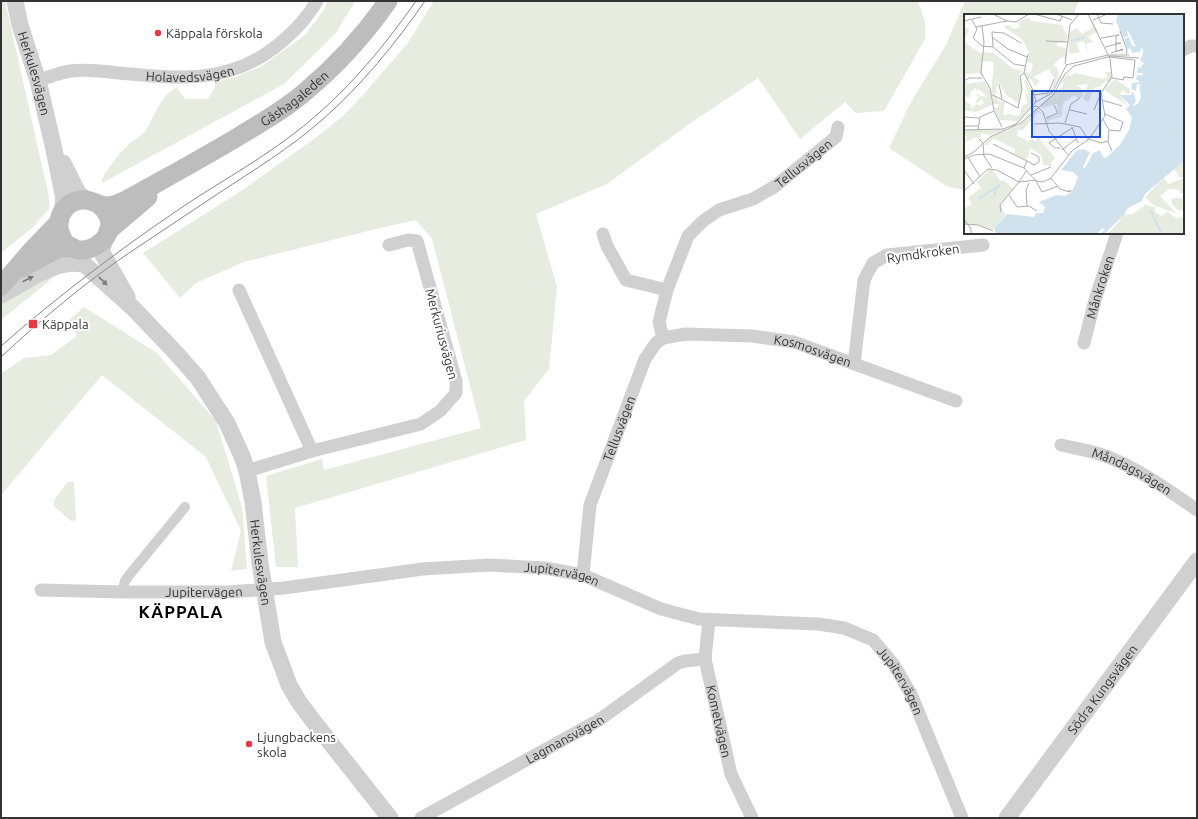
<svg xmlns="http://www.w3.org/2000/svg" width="1198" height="819" font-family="Ubuntu,sans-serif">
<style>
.green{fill:#e6ecdf}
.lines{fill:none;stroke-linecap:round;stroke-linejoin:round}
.pedestrian{stroke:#d0d0d0;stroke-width:10}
.minor{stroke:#d0d0d0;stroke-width:13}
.tertiary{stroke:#d0d0d0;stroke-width:17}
.secondary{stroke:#bdbdbd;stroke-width:19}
.tram{stroke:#888;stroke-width:1}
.oneway{fill:#7a7a7a}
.poi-dot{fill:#e63946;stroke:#fff;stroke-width:1.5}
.labels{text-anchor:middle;stroke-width:4;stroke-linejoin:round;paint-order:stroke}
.poi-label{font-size:13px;fill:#333;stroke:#fff;text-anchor:start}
.street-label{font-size:13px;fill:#333;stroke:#fff}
.district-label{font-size:17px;font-weight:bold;letter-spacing:1px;fill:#000;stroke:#fff}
.inset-river{fill:none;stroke:#cfe2ee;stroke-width:2}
.inset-road{fill:none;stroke:#adadad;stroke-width:1}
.view{fill:#1d4ed8;fill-opacity:0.15;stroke:#1d4ed8;stroke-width:2}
.inset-edge{fill:none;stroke:#333;stroke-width:2}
</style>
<rect width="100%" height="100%" fill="#fff"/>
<g class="green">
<polygon points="1,1 5,1 49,197 49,209 33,227 1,253"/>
<path d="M 328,1 L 355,1 L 336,33 L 284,84 L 104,182 L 101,182 C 107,168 118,155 129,144 C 134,140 142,135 146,130 C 154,117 162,93 177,88 L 185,99 L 208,99 L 215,87 L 215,82 L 236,77 L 262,66 L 305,35 L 323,11 Z"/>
<polygon points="434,1 918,1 925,21 925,39 884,111 856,113 845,102 800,139 758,78 692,122 607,184 536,214 557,287 549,369 524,401 526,440 295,508 298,567 276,567 266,476 322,459 324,470 481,428 432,239 416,220 380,228 244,262 196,283 180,298 143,253 241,191 318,136 343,116 362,96 407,44"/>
<polygon points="965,1 1079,1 1073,15 965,15 965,190 948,187 889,148 912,100 946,45"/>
<polygon points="55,274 49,281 1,320 1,303"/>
<polygon points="84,307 157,353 216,421 242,507 247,569 231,571 241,531 206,457 102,375 1,495 1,374 24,358 51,355 77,336 68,321"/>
<polygon points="68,482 74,482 76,520 71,521 54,506 54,500"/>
</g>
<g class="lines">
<polyline class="pedestrian" points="122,592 125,581 130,574 185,507"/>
<g class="minor">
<polyline points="1183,50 1191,46 1197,46"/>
<path id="s1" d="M 38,81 C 48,77 59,73 70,71 C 85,69 103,71 118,73 C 174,78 226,85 274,48 C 291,35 306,20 317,1"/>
<polyline points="603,234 607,246 626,280 667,290"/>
<polyline points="239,290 312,451"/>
<path id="s2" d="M 663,338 L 686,334 L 752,336 L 794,342 L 956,401"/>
<path id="s3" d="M 1084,343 L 1095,300 L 1117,233"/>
<polyline points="854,364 864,280 873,263 887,255 983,245"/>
<path id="s4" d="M 1061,445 C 1074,448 1088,450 1100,454 C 1135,466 1167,489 1197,510"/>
<polyline points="247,471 312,451 421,424 440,411 456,393 456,381 417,241 408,240 389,245"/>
<path id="s5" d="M 583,575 L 590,505 L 645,359 L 656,343 L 663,338 L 659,322 L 667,290 L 688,236 L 703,221 L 719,210 L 753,199 L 774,187 L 836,137 L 838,127"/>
<path id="s6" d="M 41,590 L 122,592 L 228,592 L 284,588 L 423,569 L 489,565 L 545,568 L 583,575 L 661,609 L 699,619 L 818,624 L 844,628 L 873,640 L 894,665 L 911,694 L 962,818"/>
<path id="s7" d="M 709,620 L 705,659 L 731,774 L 752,818"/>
<path id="s8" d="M 421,818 L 599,720 L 678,663 L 685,661 L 705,659"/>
</g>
<g class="tertiary">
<path id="s9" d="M 15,1 L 20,25 L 38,81 L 53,145 L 64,199 L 62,211"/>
<polyline points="63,163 78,193 86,200"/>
<polyline points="106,237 102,249 102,253 127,297"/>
<path id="s10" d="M 1,295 L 38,274 L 57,266 L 71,263 L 84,264 L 133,308 L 176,353 L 198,378 L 227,423 L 242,456 L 247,471 L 253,502 L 260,563 L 273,642 L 289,685 L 299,702 L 314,722 L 390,818"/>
<path id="s11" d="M 1007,818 L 1197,561"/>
</g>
<g class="secondary">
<path id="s12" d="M 98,204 C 136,233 72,274 60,232 C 55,215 68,199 85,200 C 92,200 98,205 105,206 C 117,207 129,198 139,193 C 173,174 208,155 241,135 C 264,121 287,108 306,91 C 337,65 365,34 388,1"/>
<polyline points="108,231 148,197"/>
<polyline points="22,268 59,248 72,247"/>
<polyline points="1,286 32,250 59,222"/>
</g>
<g class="tram">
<path d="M 1,346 C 57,297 116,252 178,210 C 213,186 250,166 284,141 C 338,102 378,55 416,1"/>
<path d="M 1,357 C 43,318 88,280 135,249 C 163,230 191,212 219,193 C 254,170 290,148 322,120 C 362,85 395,44 425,1"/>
</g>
</g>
<defs><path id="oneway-solid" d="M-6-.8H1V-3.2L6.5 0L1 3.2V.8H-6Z"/></defs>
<g class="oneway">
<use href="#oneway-solid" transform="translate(28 279) rotate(-27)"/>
<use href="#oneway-solid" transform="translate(103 281) rotate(44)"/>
</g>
<g class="poi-dot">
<circle cx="158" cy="33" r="4"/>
<rect x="28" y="319" width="10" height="10" rx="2"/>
<circle cx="249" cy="744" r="4"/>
</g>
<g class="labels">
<g class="poi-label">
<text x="166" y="38">Käppala förskola</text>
<text x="42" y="329">Käppala</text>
<text x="257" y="742">Ljungbackens<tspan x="257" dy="15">skola</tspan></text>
</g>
<g class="street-label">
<text dy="5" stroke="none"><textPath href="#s1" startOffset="154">Holavedsvägen</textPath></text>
<text dy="5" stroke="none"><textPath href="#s9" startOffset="75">Herkulesvägen</textPath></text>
<text dy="5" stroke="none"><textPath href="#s12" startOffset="384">Gåshagaleden</textPath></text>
<text dy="5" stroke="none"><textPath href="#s5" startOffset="500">Tellusvägen</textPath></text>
<text transform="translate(923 253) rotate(-8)" y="5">Rymdkroken</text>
<text dy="5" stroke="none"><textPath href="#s3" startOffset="58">Månkroken</textPath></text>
<text transform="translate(442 334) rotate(75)" y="5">Merkuriusvägen</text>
<text dy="5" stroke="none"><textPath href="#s2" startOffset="152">Kosmosvägen</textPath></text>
<text dy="5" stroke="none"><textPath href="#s5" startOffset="152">Tellusvägen</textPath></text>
<text dy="5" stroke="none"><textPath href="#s4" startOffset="76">Måndagsvägen</textPath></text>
<text dy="5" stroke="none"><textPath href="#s10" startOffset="450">Herkulesvägen</textPath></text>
<text dy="5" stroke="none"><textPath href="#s6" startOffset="523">Jupitervägen</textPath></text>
<text dy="5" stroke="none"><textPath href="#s6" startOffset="163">Jupitervägen</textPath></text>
<text dy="5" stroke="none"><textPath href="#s6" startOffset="895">Jupitervägen</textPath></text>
<text dy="5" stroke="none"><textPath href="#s11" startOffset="160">Södra Kungsvägen</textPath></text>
<text dy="5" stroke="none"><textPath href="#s7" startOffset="103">Kometvägen</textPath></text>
<text dy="5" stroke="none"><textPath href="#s8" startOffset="164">Lagmansvägen</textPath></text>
</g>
<g class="district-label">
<text x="181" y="618">KÄPPALA</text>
</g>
</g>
<g transform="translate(964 14)">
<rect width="220" height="220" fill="#fff"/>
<path d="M 64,3 L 68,7 L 98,11 L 104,23 L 101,28 L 93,29 L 93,32 L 102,34 L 103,29 L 102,44 L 98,43 L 89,51 L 93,53 L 95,60 L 93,67 L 87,79 L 74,87 L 85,79 L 91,65 L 85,55 L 69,63 L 76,67 L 71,72 L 67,65 L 63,66 L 60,58 L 67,59 L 69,49 L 63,48 L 65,39 L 59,26 L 40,13 L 45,11 L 50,15 L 56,13 L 54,9 ZM 128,6 L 134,17 L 124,23 L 129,28 L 122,30 L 125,43 L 120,27 L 113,29 L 116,38 L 105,40 L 105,19 L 113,14 L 118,20 L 130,13 ZM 0,13 L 5,15 L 1,26 L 3,30 L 18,40 L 18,63 L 16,59 L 2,60 L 0,67 ZM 29,34 L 30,39 L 49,55 L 59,57 L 55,61 L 58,72 L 55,90 L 42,81 L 35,69 L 32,74 L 33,81 L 27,78 L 30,48 L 18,47 L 19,38 L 29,39 ZM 141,58 L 147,58 L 148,64 L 145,69 L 142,67 L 135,73 L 131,73 L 124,88 L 119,85 L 124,70 L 113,71 L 120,77 L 118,83 L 114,85 L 111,81 L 99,89 L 98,102 L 85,106 L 84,109 L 83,104 L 95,101 L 93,90 L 78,94 L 76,91 L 99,72 L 98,67 L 104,59 L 106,62 L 111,59 L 139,65 L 144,63 ZM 61,65 L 68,76 L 71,89 L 54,107 L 35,106 L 30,94 L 35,93 L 35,90 L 29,90 L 28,80 L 32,82 L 34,87 L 41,88 L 39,101 L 43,101 L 44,96 L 44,100 L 55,102 L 58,92 L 64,89 L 61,82 L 64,79 L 60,66 ZM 151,65 L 166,75 L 166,79 L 163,80 L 159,76 L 155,81 L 164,92 L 140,76 ZM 2,66 L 4,70 L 20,67 L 25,73 L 28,91 L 12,98 L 0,97 L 0,86 L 7,91 L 7,95 L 13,90 L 16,92 L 20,89 L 18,85 L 13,89 L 11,88 L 16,82 L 13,83 L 13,80 L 16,82 L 24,83 L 14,75 L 13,78 L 12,74 L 7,77 L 5,84 L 1,82 ZM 73,94 L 80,103 L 74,98 L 59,116 L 54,116 L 53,122 L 64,127 L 69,125 L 72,128 L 73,124 L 75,124 L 91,144 L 87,149 L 88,152 L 79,151 L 77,141 L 66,134 L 63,146 L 51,140 L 51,135 L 33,126 L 29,125 L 24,131 L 20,131 L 26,123 L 54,112 ZM 62,102 L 50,113 L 26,121 L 17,119 L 16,124 L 10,124 L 1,128 L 3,122 L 0,121 L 0,116 L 43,115 ZM 220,147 L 220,162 L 216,164 L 210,155 ZM 29,155 L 36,167 L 39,166 L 50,175 L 36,190 L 41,201 L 28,216 L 15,211 L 0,210 L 0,195 L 8,190 L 4,184 L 17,174 L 13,168 L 25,156 ZM 200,164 L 204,170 L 220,164 L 219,179 L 216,179 L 216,176 L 205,175 L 196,182 L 212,199 L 189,191 L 181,183 ZM 214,184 L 220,185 L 220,197 L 213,196 L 208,190 L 207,185 ZM 181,191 L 191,193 L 191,198 L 197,202 L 204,198 L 212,204 L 220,203 L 220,220 L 144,220 L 160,201 L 169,200 Z" fill="#e6ecdf"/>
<path d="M 154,0 L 220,0 L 220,147 L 181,180 L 178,187 L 164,194 L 160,201 L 140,220 L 136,220 L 141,216 L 139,214 L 132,220 L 32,220 L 30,214 L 43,200 L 70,203 L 72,199 L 79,199 L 81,193 L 75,188 L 92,181 L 101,182 L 108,178 L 114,163 L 109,158 L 97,156 L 112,137 L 119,135 L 126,138 L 119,153 L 121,154 L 129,139 L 136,136 L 139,143 L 142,144 L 155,132 L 165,116 L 168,103 L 162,95 L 166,91 L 155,81 L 167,81 L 169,77 L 172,87 L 169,92 L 174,90 L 177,83 L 175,72 L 178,71 L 173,70 L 172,77 L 167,75 L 168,69 L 176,68 L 172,65 L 173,61 L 178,62 L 179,59 L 173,59 L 174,53 L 178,54 L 177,51 L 181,50 L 176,46 L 179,40 L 178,32 L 176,38 L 168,39 L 167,35 L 163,34 L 160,25 L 165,23 L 168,31 L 172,33 L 163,15 L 164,22 L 160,24 L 156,17 L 152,7 Z" fill="#cfe2ee"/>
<path class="inset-river" d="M 107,27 L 120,23M 196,37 L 220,34M 182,39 L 220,32M 180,40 L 220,23M 184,45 L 196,57 L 219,100M 185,48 L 192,58 L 197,119M 198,134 L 220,139M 31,183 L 31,176 L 37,171M 14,185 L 36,171M 186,196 L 198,220M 113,197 L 108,177 L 131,186M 111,204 L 116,220M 72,220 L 220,101M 84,220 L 220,112M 89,220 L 220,118M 91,220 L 198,134 L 194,58 L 179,40"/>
<path class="inset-road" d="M 29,0 L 43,7 L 52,8 L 65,0M 70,0 L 96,7 L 98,2M 92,0 L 108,6M 133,0 L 137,9 L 149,10M 8,6 L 13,15 L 9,24 L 18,32 L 29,33 L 50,50 L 61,52M 129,6 L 141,1M 0,7 L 17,3M 18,12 L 20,28 L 17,59 L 26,74 L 30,97 L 38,113M 12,13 L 43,7M 156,17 L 163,36 L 162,40M 152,21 L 152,38M 28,23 L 44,35 L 63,43M 137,24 L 155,21 L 153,21M 82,27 L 104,28M 29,33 L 28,18 L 40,19 L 57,29M 141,33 L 157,29 L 152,29M 147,39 L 159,35 L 159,36 L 154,37M 64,40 L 60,59 L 68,74 L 72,88M 144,41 L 165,41M 145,43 L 171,46 L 169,64 L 160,63 L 159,66M 101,50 L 106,11 L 115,0M 102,51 L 144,41M 148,64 L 160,66M 0,67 L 5,64 L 18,64M 35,70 L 38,85M 27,80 L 54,94 L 58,75 L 56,62 L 60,59M 70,81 L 84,79 L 90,65M 138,86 L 158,92M 69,93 L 73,92 L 79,98 L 85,117 L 104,141M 106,96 L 123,100M 130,96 L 137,79M 141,100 L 159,108 L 156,117 L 145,116M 0,103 L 15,104M 82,104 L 94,99 L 90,91M 139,105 L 145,116 L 144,128 L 148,137M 101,109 L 107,90 L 116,84M 70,110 L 96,109 L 116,113 L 124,125M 0,112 L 15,112M 108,113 L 114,129M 0,116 L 39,115 L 52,110 L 72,88 L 88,79 L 103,50M 14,116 L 16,103 L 30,97M 15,125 L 19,129 L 20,142 L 28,154M 125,125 L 137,129 L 144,127M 29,130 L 63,147 L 60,154M 96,134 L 91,134 L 85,129 L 108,114M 98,136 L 112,125M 0,143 L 10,138 L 26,123 L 57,109 L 89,81 L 101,60 L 110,52 L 147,42 L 175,44M 4,143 L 16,163M 0,145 L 10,141 L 25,140 L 60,154 L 72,167 L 78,168 L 86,165 L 108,137 L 125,125 L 141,102 L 137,79 L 148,63 L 146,45 L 124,0M 63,147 L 70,151 L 75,148 L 75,143 L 67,139M 0,156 L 10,170M 67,161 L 87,153M 87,164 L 96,175 L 105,178 L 107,177 L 103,177M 72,167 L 78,178 L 94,172M 0,177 L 24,155 L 33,156 L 55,168 L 63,156M 45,181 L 53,193 L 65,192 L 73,197M 63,192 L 62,176 L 65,169M 37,198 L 36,191 L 55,168 L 72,166M 0,205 L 7,215 L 7,220M 0,210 L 14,211 L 29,217"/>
<path class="view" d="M 68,77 L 136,77 L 136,123 L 68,123 Z"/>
<rect width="220" height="220" class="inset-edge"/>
</g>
<rect width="1198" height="819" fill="none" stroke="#333333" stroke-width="4"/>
</svg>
